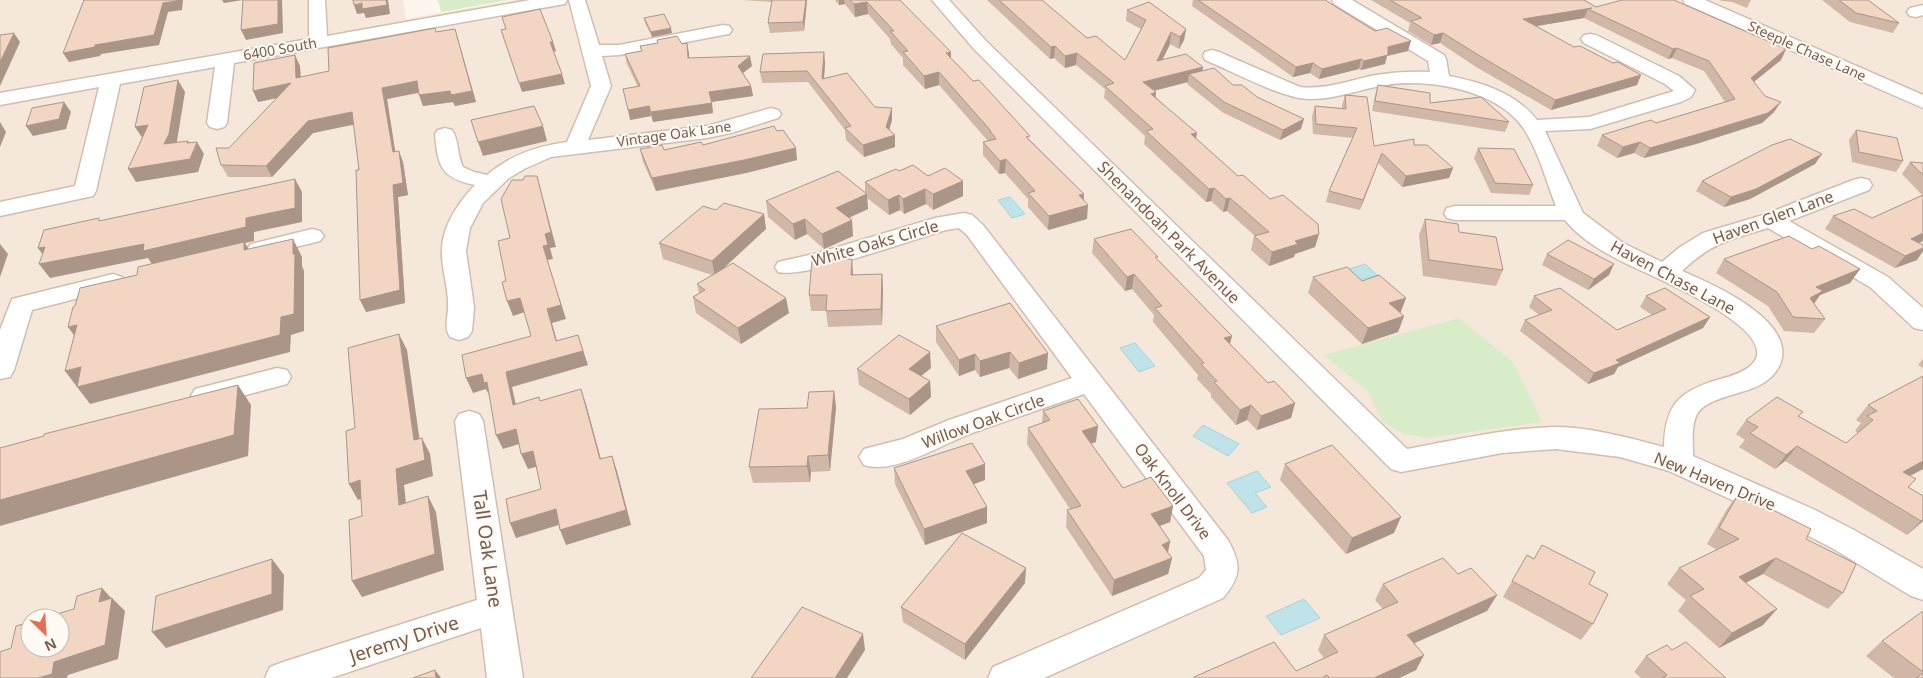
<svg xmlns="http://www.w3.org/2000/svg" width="1923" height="678" font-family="'Noto Sans',sans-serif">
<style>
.residential{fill:#f5e8da;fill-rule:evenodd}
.green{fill:#d8ecc9}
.water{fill:#bfe3e8;stroke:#a5d3da}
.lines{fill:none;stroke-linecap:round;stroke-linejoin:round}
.minor-casing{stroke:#d1beb0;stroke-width:3}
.minor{fill:#fff;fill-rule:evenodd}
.wall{fill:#d1b7a8}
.shaded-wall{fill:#aa9588}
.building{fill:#f3d5c3;stroke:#aa9588}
.labels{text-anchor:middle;stroke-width:4;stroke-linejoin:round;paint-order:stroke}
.far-street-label{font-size:14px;fill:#7a5c4d;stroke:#fffaf3}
.street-label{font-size:16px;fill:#7a5c4d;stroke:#fffaf3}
.near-street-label{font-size:19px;fill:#7a5c4d;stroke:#fffaf3}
</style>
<rect width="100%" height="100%" fill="#fdf6ec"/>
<path class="residential" d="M 0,0 L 403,0 L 406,19 L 514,0 L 1923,0 L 1923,678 L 0,678 ZM 30,618 L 60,618 L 60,648 L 30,648 Z"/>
<g class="green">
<polygon points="438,0 508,0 441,12"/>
<polygon points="1459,318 1513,362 1542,422 1429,438 1404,434 1382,421 1368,391 1323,355"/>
</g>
<g class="water">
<polygon points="1010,197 1025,214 1012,218 998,200"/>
<polygon points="1365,264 1377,275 1345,284 1333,274"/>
<polygon points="1135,343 1155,366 1139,372 1120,348"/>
<polygon points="1203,425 1239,444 1228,456 1193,436"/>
<polygon points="1257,471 1271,487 1255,493 1267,507 1252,513 1227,483"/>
<polygon points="1304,599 1320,618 1281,635 1266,616"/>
</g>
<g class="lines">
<defs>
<g id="minor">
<polygon points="309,0 325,0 327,36 530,0 567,0 565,4 559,5 234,63 227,123 224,127 217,129 210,127 207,123 215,67 120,84 96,191 93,196 0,216 0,202 75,186 99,87 0,105 0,93 309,39"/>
<path d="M 569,0 L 585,0 L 599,45 L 619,45 L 723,25 L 729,26 L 732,30 L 729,34 L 723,35 L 619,55 L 602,56 L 611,86 L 588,140 L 707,126 L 771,108 L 778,110 L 781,114 L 778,118 L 731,133 L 707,138 L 551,157 L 524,169 L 509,178 L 483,203 L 470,228 L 466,251 L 474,307 L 472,331 L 468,337 L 459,340 L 450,337 C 443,327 449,315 448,303 C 448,288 443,273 442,257 C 440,230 456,205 475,185 C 441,178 438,167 435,134 L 438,130 L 445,128 L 452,130 C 459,140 457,155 463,167 L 474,172 L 487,175 C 510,155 537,146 567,142 L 591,86 Z"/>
<path d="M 932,0 L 949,0 L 986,41 L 1407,449 C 1456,440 1505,428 1555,427 C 1591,427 1629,438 1664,447 C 1665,405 1678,392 1717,380 C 1728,377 1740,374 1749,367 C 1794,332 1643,273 1623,262 C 1603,252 1579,238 1565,220 L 1455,220 L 1447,218 L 1444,213 L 1447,208 L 1455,206 L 1556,206 C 1546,181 1539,152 1524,129 C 1498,90 1429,78 1386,85 C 1360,89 1334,100 1308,99 C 1281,98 1232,71 1205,60 L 1203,56 L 1205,52 L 1212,50 L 1219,52 L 1300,87 C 1326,90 1350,80 1376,75 C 1394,72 1411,71 1430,72 L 1428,61 L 1334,4 L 1332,0 L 1352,0 L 1444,55 L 1446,59 L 1449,76 C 1481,82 1516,93 1537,120 L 1589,117 L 1674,91 L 1665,84 L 1584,43 L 1581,39 L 1584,35 L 1590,34 L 1596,35 L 1679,76 L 1695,90 L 1691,97 L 1681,102 L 1590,129 L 1545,131 L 1583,213 L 1623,243 L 1662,262 L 1680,247 L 1703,233 L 1763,215 L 1853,180 L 1861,178 L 1869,180 L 1872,185 L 1869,190 L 1789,221 L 1888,277 L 1923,308 L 1923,330 L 1914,328 L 1870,287 L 1768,228 C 1731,239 1711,243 1682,271 C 1712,284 1794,319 1781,362 C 1777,373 1768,381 1758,386 C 1742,394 1706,398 1697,414 C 1691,426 1693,444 1693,456 L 1813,509 L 1854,530 L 1923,569 L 1923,600 L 1911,596 L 1832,548 L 1791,527 L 1669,471 L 1620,457 L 1556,449 L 1502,453 L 1401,472 L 1391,469 L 974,49 Z"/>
<polygon points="1683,0 1705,0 1923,95 1923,108 1685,4"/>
<polygon points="1923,5 1923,15 1916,17 1910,16 1907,12 1910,8"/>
<path d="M 964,213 L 972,215 L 983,225 L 1228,540 C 1241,564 1242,576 1223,598 L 1044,678 L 988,678 L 993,667 L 1199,578 L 1206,570 L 1204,556 L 1084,394 C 1047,407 1009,420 972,433 C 942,444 895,475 864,465 L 859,457 L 864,449 L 903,439 L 949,420 L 1072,378 L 967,235 L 959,228 L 946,230 C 914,239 804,279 778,272 L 775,267 L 778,262 L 818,253 L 935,218 Z"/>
<polygon points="312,229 320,231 324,236 320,241 259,256 251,254 247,249 251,244"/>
<polygon points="113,274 122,277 125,282 122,287 32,310 14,370 10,377 0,379 0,330 12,299"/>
<polygon points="277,368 287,370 291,377 287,384 205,406 195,403 191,396 195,389"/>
<polygon points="469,411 479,414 483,421 523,678 487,678 481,628 331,678 265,678 270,667 283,662 477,600 455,421 459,414"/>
</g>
</defs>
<use href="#minor" class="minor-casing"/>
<use href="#minor" class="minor"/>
</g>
<g class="wall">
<polygon points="743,0 807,0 804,31 770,33 768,23 772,2"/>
<polygon points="835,0 900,0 951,58 1030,140 1084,194 1084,200 1087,219 1048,230 1028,207 1028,199 1005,173 999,174 983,155 983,142 988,141 939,85 925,89 903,65 903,58 891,44 890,39 868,14 855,17 845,4 839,5"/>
<polygon points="987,0 1042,0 1087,38 1125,60 1141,29 1126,21 1127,10 1186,29 1184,40 1179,49 1170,44 1162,60 1203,71 1233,85 1301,129 1280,140 1222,112 1187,84 1188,82 1154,91 1156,92 1156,97 1196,139 1238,176 1319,234 1315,247 1295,254 1294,257 1269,266 1251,250 1254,236 1255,236 1227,211 1223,212 1211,201 1206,202 1144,144 1145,136 1104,98 1105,89 1076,65 1065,68 1054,58 1050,59"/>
<polygon points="1193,0 1325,0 1408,51 1387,56 1385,64 1361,70 1359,69 1319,79 1310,73 1293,77 1192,6"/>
<polygon points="1371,0 1584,0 1596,7 1786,49 1781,60 1754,82 1774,112 1762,123 1696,144 1644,158 1634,153 1617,158 1597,146 1602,135 1656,123 1725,102 1704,71 1672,58 1668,59 1584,18 1536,26 1637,85 1551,110 1476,67 1440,43 1431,45 1408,31 1410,23"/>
<polygon points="1720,0 1751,0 1747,8 1732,2 1721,1"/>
<polygon points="1822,0 1868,0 1899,23 1893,33 1850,22"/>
<polygon points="644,18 672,33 652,37 645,23"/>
<polygon points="435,28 436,32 455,29 476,102 455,106 453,102 423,106 419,93 387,99 395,151 403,162 408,195 398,197 405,303 366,312 359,170 354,124 313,133 272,177 228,177 221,165 229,148 277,98 258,102 300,66 301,78 329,71"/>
<polygon points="657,40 682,44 687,43 689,58 752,66 743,73 751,86 753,96 711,102 713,113 653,122 651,116 630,120 638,87 627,64 625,54 641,51 640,46 658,43"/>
<polygon points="824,52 825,64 824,78 875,107 892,108 892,120 889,130 895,147 864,157 846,140 845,130 808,82 762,83 760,72"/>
<polygon points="1378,85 1430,103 1509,122 1505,132 1372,111 1375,95"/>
<polygon points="1345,95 1374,146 1414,145 1453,168 1449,178 1402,187 1378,163 1360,210 1326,202 1329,191 1353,138 1313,134 1312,116 1315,106 1342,108 1342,105"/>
<polygon points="1856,130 1903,161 1896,172 1852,162 1849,140"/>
<polygon points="703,145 797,160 746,173 656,191 643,162 640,149 664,150"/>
<polygon points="1478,148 1533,185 1529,195 1491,193 1474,158"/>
<polygon points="1910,162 1923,163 1923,241 1919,243 1917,260 1895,268 1825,229 1833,216 1872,218 1922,195 1902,174"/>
<polygon points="1815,164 1750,199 1724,207 1696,191 1702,181"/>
<polygon points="899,171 963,181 963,196 933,210 926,204 904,214 900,210 889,215 867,198 868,209 849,218 853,236 824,249 807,234 795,240 768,217 766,201 865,193 865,182"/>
<polygon points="716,210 764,214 766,229 724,268 789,313 741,344 696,313 693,297 699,293 697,284 712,275 663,259 659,243"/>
<polygon points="1425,219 1459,232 1503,270 1496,286 1423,276 1419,235"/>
<polygon points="1094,239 1157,260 1232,336 1230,344 1268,383 1295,403 1291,418 1257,430 1247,420 1236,425 1211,397 1211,394 1197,379 1198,375 1153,322 1154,315 1132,289 1125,291 1092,253"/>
<polygon points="1812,249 1860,269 1850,283 1820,295 1814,304 1825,319 1814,333 1784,331 1768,306 1716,273 1724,259"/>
<polygon points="1547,254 1609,275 1588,290 1542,265"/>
<polygon points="882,274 883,290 882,325 828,327 826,311 811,311 809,295 853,275"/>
<polygon points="1313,277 1362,281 1406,298 1400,313 1404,316 1398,332 1362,344 1308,293"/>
<polygon points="1534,296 1617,330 1652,315 1640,307 1646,296 1710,317 1703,328 1618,367 1614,374 1588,384 1520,331 1525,320 1539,315 1529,307"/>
<polygon points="1010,303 1047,369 1018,379 1009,368 980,377 975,370 959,376 936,342 936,326"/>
<polygon points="1923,359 1923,368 1918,365"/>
<polygon points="931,368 921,376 930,381 931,397 910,415 859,385 857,369"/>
<polygon points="1923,376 1923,469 1910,476 1909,488 1923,496 1923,521 1907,535 1785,461 1775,469 1739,447 1745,440 1736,434 1746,420 1800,417 1846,443 1858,433 1855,431 1861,423 1856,420 1868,405"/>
<polygon points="834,391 836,407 830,471 811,472 810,482 753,483 749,467 807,408"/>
<polygon points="1043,411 1096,442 1091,444 1123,488 1173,506 1170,522 1159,526 1170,541 1168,553 1172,558 1168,574 1112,596 1066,527 1067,510 1070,509 1027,444 1028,428 1042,423"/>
<polygon points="1285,464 1394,533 1346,554 1280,480"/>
<polygon points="894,468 985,480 974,484 987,523 925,545 895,484"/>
<polygon points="1739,493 1806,539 1843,593 1828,609 1763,574 1745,583 1763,625 1719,648 1678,611 1686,600 1667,584 1679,568 1717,550 1707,544 1727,509"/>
<polygon points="1527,555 1589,584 1593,624 1581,640 1503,597"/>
<polygon points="1458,574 1497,595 1487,611 1414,643 1424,655 1416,670 1399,678 1193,678 1194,677 1296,671 1324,658 1318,650 1324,635 1383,609 1375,600 1383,584"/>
<polygon points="1025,583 965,660 903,622 901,607"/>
<polygon points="1923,611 1923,678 1894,678 1866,656 1882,641"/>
<polygon points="1672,650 1726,678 1641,678 1634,672 1646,656"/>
</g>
<g class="shaded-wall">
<polygon points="177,0 183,0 182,10 168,12 159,45 101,54 100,56 69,62 63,53 163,3"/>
<polygon points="222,0 243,0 224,3"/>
<polygon points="278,0 282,0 283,33 246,40 241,30"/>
<polygon points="386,0 388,0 390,14 366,18 364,13 357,14 354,5"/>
<polygon points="806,0 807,0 804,31 803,22"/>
<polygon points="839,0 844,0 845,4 839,5"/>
<polygon points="867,2 868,14 855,17 854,4"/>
<polygon points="1592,8 1588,9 1584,18 1519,29 1523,19"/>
<polygon points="671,28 672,33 652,37 651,32"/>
<polygon points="455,29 476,102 455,106 453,102 423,106 419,95"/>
<polygon points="1186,29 1184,40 1179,49 1180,37"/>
<polygon points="1171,32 1170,44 1156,73 1157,61"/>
<polygon points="14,33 20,42 0,86 0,62"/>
<polygon points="1443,33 1440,43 1431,45 1434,35"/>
<polygon points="1411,41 1408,51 1387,56 1385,64 1361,70 1364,61 1388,47"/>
<polygon points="550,42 553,42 556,51 553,52"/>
<polygon points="687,43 689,53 690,67 688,58"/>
<polygon points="1055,46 1054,58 1050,59 1051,47"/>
<polygon points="1677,48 1672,58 1668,59 1673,49"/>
<polygon points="1786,49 1781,60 1746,88 1751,78"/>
<polygon points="824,52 825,64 823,91 822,79"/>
<polygon points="951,52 951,65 946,53"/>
<polygon points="1077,53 1076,65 1065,68 1065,56"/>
<polygon points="295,55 300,66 301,89 296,78"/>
<polygon points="750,56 752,66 739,76 738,66"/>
<polygon points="1361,59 1359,69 1319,79 1322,69"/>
<polygon points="1313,63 1310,73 1293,77 1296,67"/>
<polygon points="1203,67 1201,79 1189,74 1188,82 1141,94 1143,82"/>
<polygon points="939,72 939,85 925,89 924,76"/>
<polygon points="562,74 565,84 522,92 519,83"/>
<polygon points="1641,75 1637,85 1551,110 1555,100"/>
<polygon points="178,80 185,92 176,147 164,144"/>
<polygon points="417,81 421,92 387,99 397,163 393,152 382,88"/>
<polygon points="291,83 296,94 258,102 253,91"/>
<polygon points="751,86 753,96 711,102 709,92"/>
<polygon points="1156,92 1154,105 1151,94"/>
<polygon points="64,102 71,112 66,129 33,136 26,126"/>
<polygon points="1781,102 1774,112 1762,123 1696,144 1644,158 1650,148"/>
<polygon points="712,103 713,113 653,122 651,112"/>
<polygon points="649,106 651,116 630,120 628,110"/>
<polygon points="892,108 892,120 887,137 895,135 895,147 864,157 863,145 886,127"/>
<polygon points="352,112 357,124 313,133 272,177 266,166 308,121"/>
<polygon points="1304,119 1301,129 1280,140 1283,130"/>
<polygon points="0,122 6,132 0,147"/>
<polygon points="148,125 143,139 135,127"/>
<polygon points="543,126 547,141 483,156 478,142"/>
<polygon points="1197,133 1195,145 1191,134"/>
<polygon points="188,141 194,151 197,142 204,154 198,172 136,182 128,169"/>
<polygon points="1640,142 1634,153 1617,158 1623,147"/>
<polygon points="796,148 797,160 746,173 656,191 652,178"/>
<polygon points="399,151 403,162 408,195 398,197 405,303 366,312 360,300 393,185"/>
<polygon points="1382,153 1378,163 1360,210 1363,200"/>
<polygon points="1822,154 1815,164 1750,199 1724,207 1731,197"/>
<polygon points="1006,159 1005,173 999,174 1000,161"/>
<polygon points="1453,168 1449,178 1402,187 1406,176"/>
<polygon points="537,176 556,247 550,248 553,259 547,260 566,319 552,323 561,356 556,341 547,309 543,246 545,234"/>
<polygon points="295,179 302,192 302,222 254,232 254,241 245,243 254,259 152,264 148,258 50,278 39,264 246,218"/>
<polygon points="963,181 963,196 933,210 933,194"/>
<polygon points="1214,188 1211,201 1206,202 1209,189"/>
<polygon points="925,189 926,204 904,214 903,199"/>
<polygon points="867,194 868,209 837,223 836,208"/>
<polygon points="1084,194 1083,206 1088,205 1087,219 1048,230 1049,216 1079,195"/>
<polygon points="899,195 900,210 889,215 888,200"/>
<polygon points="1230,198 1227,211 1223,212 1226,199"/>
<polygon points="764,214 766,229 715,276 712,261"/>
<polygon points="805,219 807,234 795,240 793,224"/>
<polygon points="852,220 853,236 824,249 822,234"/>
<polygon points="1923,233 1923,241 1901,251 1911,239"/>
<polygon points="1319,234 1315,247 1295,254 1294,257 1269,266 1272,252 1295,241"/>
<polygon points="293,239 302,257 302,266 304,271 304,331 291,335 290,352 90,404 65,371 281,317 293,254"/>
<polygon points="0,244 8,254 0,277"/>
<polygon points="45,247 48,262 38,248"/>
<polygon points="1923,248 1923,251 1917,260 1895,268 1905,256"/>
<polygon points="852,259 853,274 853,291 851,275"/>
<polygon points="1614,264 1609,275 1588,290 1594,279"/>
<polygon points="1860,269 1850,283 1820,295 1813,305 1800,312 1816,287"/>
<polygon points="882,274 883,290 882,325 881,309"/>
<polygon points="1134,274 1132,289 1125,291 1127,277"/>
<polygon points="520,298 525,312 513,316 507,301"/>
<polygon points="786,298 789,313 741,344 738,328"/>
<polygon points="1406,298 1400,314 1389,303"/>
<polygon points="1404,316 1398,332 1362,344 1368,328"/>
<polygon points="1710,317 1703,328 1618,367 1614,374 1588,384 1594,373 1616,360"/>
<polygon points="77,325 81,345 68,327"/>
<polygon points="399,334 407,350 422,457 414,440"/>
<polygon points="578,335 588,365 512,387 519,419 513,405 506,372"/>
<polygon points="1232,336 1228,350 1224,338"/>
<polygon points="930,352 931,368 910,385 909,369"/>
<polygon points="1010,352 1009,368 980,377 980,361"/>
<polygon points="1048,353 1047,369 1018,379 1019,363"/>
<polygon points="975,354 975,370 959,376 959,360"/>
<polygon points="482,374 487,382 490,397 486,389 473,393 466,378"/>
<polygon points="930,381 931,397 910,415 909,399"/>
<polygon points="238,385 251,405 248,456 0,526 0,500"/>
<polygon points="581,389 586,404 605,474 600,459"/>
<polygon points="834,391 836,407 830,471 828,455"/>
<polygon points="1295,403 1291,418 1257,430 1261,416"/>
<polygon points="1251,405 1247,420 1236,425 1240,410"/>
<polygon points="1098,426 1096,442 1080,447 1082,431"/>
<polygon points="516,429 522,443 503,449 496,435"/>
<polygon points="422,438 430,454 433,476 404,485 408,521 399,505 396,469"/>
<polygon points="1797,446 1785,461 1775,469 1786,455"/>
<polygon points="533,451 539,466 528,469 521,454"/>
<polygon points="612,456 617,471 631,525 566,545 560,530"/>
<polygon points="808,456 811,472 810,482 807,466"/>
<polygon points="1923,461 1923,469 1890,486 1903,472"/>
<polygon points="985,464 985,480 966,487 966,471"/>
<polygon points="360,480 369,496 358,500 349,484"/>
<polygon points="428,496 436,512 444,570 362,597 352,581"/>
<polygon points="1173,506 1170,522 1147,531 1151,514"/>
<polygon points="987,507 987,523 925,545 924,529"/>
<polygon points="556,509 562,524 516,538 510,523"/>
<polygon points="1401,517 1394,533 1346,554 1352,538"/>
<polygon points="1923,519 1923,521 1907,535"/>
<polygon points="1170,541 1167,557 1162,545"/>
<polygon points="1172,558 1168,574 1112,596 1114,580"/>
<polygon points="1776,558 1763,574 1726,593 1739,577"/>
<polygon points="272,559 284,575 283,610 166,648 152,632"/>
<polygon points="1026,568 1025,583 965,660 965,644"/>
<polygon points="102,588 112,599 112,598 125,611 118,659 68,675 67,678 38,678 54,662 99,602"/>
<polygon points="1497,595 1487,611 1399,650 1407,635"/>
<polygon points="1777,609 1763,625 1719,648 1732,633"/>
<polygon points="863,634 865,650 847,678 835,678"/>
<polygon points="1424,655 1416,670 1399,678 1374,678"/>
<polygon points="435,670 441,678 436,678"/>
</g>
<g class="building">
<polygon points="84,0 177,0 177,1 163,3 154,35 95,45 95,47 63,53"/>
<polygon points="243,0 278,0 278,24 241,30"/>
<polygon points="353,0 386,0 387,5 362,9 362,3 354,5"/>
<polygon points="772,0 806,0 803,22 768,23"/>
<polygon points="850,0 900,0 951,52 946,53 973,81 979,80 1030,136 1026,137 1084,194 1079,195 1088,205 1049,216 1028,193 1035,191 1006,159 1000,161 983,142 996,139 990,131 991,131 939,72 924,76 903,52 908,51 890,31 894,31 867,2 854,4"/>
<polygon points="999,0 1042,0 1087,38 1096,36 1125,60 1146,20 1127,10 1149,2 1186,29 1180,37 1171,32 1157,61 1186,54 1203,67 1143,82 1156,92 1151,94 1197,133 1191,134 1238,176 1243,175 1270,199 1283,195 1318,224 1319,234 1295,241 1298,244 1272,252 1254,236 1269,232 1230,198 1226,199 1214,188 1209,189 1146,131 1153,129 1105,86 1114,83 1077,53 1065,56 1055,46 1051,47"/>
<polygon points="1198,0 1325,0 1375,31 1387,28 1411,41 1388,47 1388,55 1364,61 1361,59 1322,69 1313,63 1296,67"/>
<polygon points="1390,0 1584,0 1596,7 1622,0 1674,0 1786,49 1751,78 1765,96 1781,102 1768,113 1702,133 1650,148 1640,142 1623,147 1602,135 1651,120 1656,123 1735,99 1709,61 1677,48 1673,49 1588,9 1592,8 1523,19 1574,47 1580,46 1613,63 1618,62 1641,75 1555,100 1480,56 1443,33 1434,35 1411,21 1422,18"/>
<polygon points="1839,0 1868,0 1899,23 1856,13"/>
<polygon points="540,9 553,42 550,42 562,74 519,83 501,30 506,29 502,17"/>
<polygon points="664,14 671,28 651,32 644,18"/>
<polygon points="435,28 436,32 455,29 472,91 451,95 450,91 419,95 417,81 382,88 393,152 399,151 403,183 393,185 400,290 360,300 356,170 359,170 352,112 308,121 266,166 221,165 216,148 229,148 291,83 253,91 254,63 295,55 296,78 329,71 328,48"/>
<polygon points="14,33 0,62 0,35"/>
<polygon points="677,36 682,44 687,43 688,58 750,56 738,66 751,86 709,92 712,103 651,112 649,106 628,110 623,89 640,86 625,54 642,51 640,46 658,43 657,40"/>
<polygon points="824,52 822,79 847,73 875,107 892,108 886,127 895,135 863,145 845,128 851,126 807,71 760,72 763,54"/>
<polygon points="1214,68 1233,85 1242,85 1257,97 1304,119 1283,130 1224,102 1189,74"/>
<polygon points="178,80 169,134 164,144 188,141 187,143 197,142 190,159 128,169 148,125 135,127 144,87"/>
<polygon points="1378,85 1430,93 1430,103 1481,97 1509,122 1375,101"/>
<polygon points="1345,95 1367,97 1374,146 1414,139 1414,145 1427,145 1453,168 1406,176 1382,153 1363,200 1329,191 1357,128 1316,124 1315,106 1346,109"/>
<polygon points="64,102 59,119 26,126 32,108"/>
<polygon points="534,106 543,126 478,142 471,120"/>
<polygon points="774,126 777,131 783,130 796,148 744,160 652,178 640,149 662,145 664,150 701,142 703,145"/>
<polygon points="1856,130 1897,138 1903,161 1859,152"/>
<polygon points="1790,139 1822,154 1756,189 1731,197 1702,181 1772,145"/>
<polygon points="1478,148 1514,149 1533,185 1495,183"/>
<polygon points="1910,162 1923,163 1923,175"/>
<polygon points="913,165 928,176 945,168 963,181 933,194 925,189 903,199 899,195 888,200 865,182 896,169 899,171"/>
<polygon points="838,171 867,194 836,208 852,220 822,234 805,219 793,224 766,201"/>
<polygon points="525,176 537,176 551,232 545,234 548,245 543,246 561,305 547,309 556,341 578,335 583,351 506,372 513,405 539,397 540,401 581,389 600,459 612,456 626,510 560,530 556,509 510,523 506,499 541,489 533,451 521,454 516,429 496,435 487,382 484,383 482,374 466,378 462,355 531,336 520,298 507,301 502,282 506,281 498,241 510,238 501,199 512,180 523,180"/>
<polygon points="295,179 295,208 246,218 246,227 143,251 144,244 39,264 45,247 38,248 44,230 99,218 99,221"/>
<polygon points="1923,195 1923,233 1911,239 1923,245 1923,248 1905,256 1833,216 1854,209 1872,218"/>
<polygon points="724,203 764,214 712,261 659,243 703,206 716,210"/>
<polygon points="1425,219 1458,224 1459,232 1496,237 1503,270 1429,260"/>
<polygon points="1131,229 1158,257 1155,257 1232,336 1224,338 1268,383 1274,381 1295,403 1261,416 1251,405 1240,410 1214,382 1217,381 1201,364 1204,363 1155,308 1162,306 1134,274 1127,277 1094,239"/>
<polygon points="1789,236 1812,249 1819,246 1860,269 1816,287 1823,291 1810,298 1825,319 1793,317 1777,292 1724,259"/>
<polygon points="293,239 293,254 295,254 294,314 281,317 280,335 77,387 81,367 65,371 77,325 68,327 73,307 75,306 80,288 137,275 138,267 244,242 244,250"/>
<polygon points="1568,240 1614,264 1594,279 1547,254"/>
<polygon points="852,259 851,275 882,274 881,309 826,311 827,295 809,295 812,260"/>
<polygon points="733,263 786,298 738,328 693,297 705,290 697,284"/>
<polygon points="1347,267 1362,281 1379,275 1406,298 1389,303 1404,316 1368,328 1313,277"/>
<polygon points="1560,288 1617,330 1666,309 1646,296 1665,288 1710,317 1616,360 1620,363 1594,373 1525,320 1552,310 1534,296"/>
<polygon points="1010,303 1048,353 1019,363 1010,352 980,361 975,354 959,360 936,326"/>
<polygon points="399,334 414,440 422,438 425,460 396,469 399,505 428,496 435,554 352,581 349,520 362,516 360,480 349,484 346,431 355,428 348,348"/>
<polygon points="899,335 930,352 909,369 930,381 909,399 857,369"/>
<polygon points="1923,376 1923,461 1903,472 1916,479 1908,487 1923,496 1923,519 1921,521 1797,446 1786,455 1750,433 1758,427 1746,420 1777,397 1803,412 1798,416 1846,443 1873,420 1867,416 1877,411 1868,405"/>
<polygon points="238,385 234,435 0,500 0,448 44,436 44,434"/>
<polygon points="834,391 828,455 808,456 807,466 749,467 759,409 807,408 809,392"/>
<polygon points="1078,399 1098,426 1082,431 1123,488 1151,477 1173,506 1151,514 1170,541 1162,545 1172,558 1114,580 1067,510 1081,506 1028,428 1050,420 1043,411"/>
<polygon points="972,443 985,464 966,471 987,507 924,529 894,468"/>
<polygon points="1332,445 1401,517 1352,538 1285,464"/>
<polygon points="1739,493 1811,529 1806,539 1856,564 1843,593 1776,558 1739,577 1777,609 1732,633 1690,596 1704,589 1679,568 1739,539 1719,528"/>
<polygon points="962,533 1026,568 965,644 901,607"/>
<polygon points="1542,545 1595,572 1589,584 1608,594 1593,624 1512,581 1527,555 1534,559"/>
<polygon points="1443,558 1458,574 1471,568 1497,595 1407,635 1424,655 1374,678 1330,678 1327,675 1322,678 1194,678 1194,677 1274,642 1296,671 1338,652 1324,635 1398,602 1383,584"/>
<polygon points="272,559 272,594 152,632 156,596"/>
<polygon points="102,588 99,602 112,598 105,645 54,662 52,674 38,678 0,678 0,652 11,648 16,626 30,622 30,648 60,648 60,618 43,618 74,609 77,596"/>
<polygon points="802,607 863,634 835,678 751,678"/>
<polygon points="1923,611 1923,672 1882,641"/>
<polygon points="1686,642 1726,678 1662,678 1667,675 1646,656 1667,645 1672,650"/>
<polygon points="435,670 436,678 413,678"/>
<polygon points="1923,673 1923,678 1916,678"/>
</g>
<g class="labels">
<g class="far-street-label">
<text transform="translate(280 49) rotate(-10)" y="5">6400 South</text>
<text transform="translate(1807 51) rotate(24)" y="5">Steeple Chase Lane</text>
<text transform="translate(674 134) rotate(-8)" y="5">Vintage Oak Lane</text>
</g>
<g class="street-label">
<text transform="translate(1773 217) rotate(-20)" y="6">Haven Glen Lane</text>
<text transform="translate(1169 232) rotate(45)" y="6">Shenandoah Park Avenue</text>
<text transform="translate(875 243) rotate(-16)" y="6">White Oaks Circle</text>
<text transform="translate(1673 277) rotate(28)" y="6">Haven Chase Lane</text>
<text transform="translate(983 421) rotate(-20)" y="6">Willow Oak Circle</text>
<text transform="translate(1715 481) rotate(22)" y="6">New Haven Drive</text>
<text transform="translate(1173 491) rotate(53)" y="6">Oak Knoll Drive</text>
</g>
<g class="near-street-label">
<text transform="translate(488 549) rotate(82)" y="7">Tall Oak Lane</text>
<text transform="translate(404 639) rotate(-18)" y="7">Jeremy Drive</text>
</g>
</g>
<g transform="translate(45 633) rotate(155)"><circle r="24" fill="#fffaf3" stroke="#cabbb1"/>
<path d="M0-4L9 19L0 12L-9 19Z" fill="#e76f51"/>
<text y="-8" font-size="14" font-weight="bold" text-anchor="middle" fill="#7a5c4d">N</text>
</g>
</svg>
